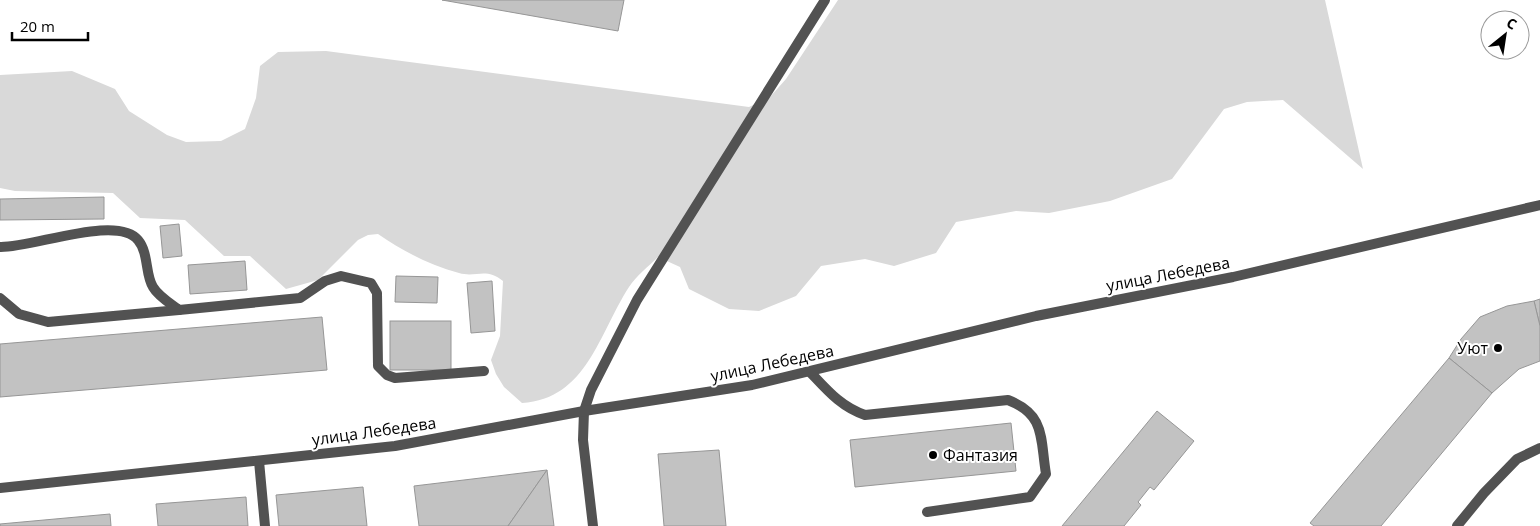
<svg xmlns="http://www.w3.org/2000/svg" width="1540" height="526" font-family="'Open Sans',sans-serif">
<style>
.green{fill:#d9d9d9}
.building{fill:#c2c2c2;stroke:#969696}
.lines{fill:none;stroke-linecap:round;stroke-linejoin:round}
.service{stroke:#525252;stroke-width:10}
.minor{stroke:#525252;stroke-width:10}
.tertiary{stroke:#525252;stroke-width:10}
.poi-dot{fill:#000;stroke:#fff;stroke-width:2}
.labels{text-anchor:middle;stroke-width:4;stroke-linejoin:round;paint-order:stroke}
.street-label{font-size:16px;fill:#000;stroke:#fff}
.poi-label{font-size:16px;fill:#000;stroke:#fff;text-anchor:end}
</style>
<rect width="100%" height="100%" fill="#fff"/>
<path class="green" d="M 838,0 L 1325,0 L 1363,169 L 1283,100 L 1247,102 L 1224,109 L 1172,179 L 1110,201 L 1049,213 L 1016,211 L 956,222 L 936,253 L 894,266 L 865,259 L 821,266 L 796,296 L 759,311 L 729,309 L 689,289 L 680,267 L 658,257 C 649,266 636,276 629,287 C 599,333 587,399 522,403 L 504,387 L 496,374 L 491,360 L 500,336 L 503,281 C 486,267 476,278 459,273 C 429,265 403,251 378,234 L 368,235 L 358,240 L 318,280 L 286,289 L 250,256 L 224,256 L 185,220 L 140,218 L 113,193 L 15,191 L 0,188 L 0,75 L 72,71 L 115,89 L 129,111 L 167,135 L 186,142 L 221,141 L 245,129 L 256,98 L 260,66 L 278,52 L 326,51 L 749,107 L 770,97 L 786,79 Z"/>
<g class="building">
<polygon points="442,0 624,0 618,31"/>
<polygon points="104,197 104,219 0,220 0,199"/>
<polygon points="179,224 182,256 163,258 160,226"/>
<polygon points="245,261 247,290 190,294 188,265"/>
<polygon points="396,276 438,277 437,303 395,302"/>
<polygon points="492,281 495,331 471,333 467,283"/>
<polygon points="1540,299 1540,326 1534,301"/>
<polygon points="1534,301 1540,326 1540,361 1519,369 1492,393 1449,358 1461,339 1480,317 1507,306"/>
<polygon points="322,317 327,370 0,397 0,344"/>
<rect x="390" y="321" width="61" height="49"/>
<polygon points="1449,358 1492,393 1381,526 1314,526 1310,523"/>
<polygon points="1157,411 1194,441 1154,490 1150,487 1138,502 1141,505 1124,526 1062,526"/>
<polygon points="1011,423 1016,471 855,487 850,440"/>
<polygon points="719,450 726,526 664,526 658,454"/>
<polygon points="547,470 508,526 419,526 414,486"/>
<polygon points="547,470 554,526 508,526"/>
<polygon points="363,487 367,526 279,526 276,495"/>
<polygon points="246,497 248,526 158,526 156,504"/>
<polygon points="110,514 111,526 0,526 0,524"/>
</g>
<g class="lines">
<g class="service">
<path d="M 0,247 C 32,248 117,214 138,240 C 149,253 145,275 153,287 C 158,296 171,304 179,310 L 300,298 L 325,281 L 341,276 L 371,283 L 377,293 L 378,366 L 387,375 L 395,378 L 484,371"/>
<polyline points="0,298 19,314 48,322 179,310"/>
<path d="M 810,372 C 827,390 841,407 865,415 L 1008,400 C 1046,415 1040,438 1046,474 L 1030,497 L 927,512"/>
<polyline points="584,411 591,390 637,300 825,0"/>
<polyline points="259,461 265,526"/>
</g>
<g class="minor">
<polyline points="584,411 583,440 593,526"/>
<polyline points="1457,526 1484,493 1517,459 1540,448"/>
</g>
<polyline class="tertiary" points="0,488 395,446 584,411 752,385 1036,316 1233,277 1540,205"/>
</g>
<g class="poi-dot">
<circle cx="1498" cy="348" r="5"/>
<circle cx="933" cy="455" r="5"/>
</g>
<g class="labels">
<g class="street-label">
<text transform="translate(1168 274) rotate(-11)" y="6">улица Лебедева</text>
<text transform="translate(772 363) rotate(-12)" y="6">улица Лебедева</text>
<text transform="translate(374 431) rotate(-8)" y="6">улица Лебедева</text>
</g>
<g class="poi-label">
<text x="1488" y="354">Уют</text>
<text x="943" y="461" text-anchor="start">Фантазия</text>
</g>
</g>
<g transform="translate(1505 35) rotate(30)"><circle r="24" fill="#ffffff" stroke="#999999"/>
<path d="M0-4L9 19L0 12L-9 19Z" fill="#000000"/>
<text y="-8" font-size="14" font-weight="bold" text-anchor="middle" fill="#000000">С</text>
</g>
<path d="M12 32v8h76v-8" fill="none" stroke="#000000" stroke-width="2.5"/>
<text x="20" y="32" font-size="15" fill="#000000" stroke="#ffffff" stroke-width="4" paint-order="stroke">20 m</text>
</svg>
